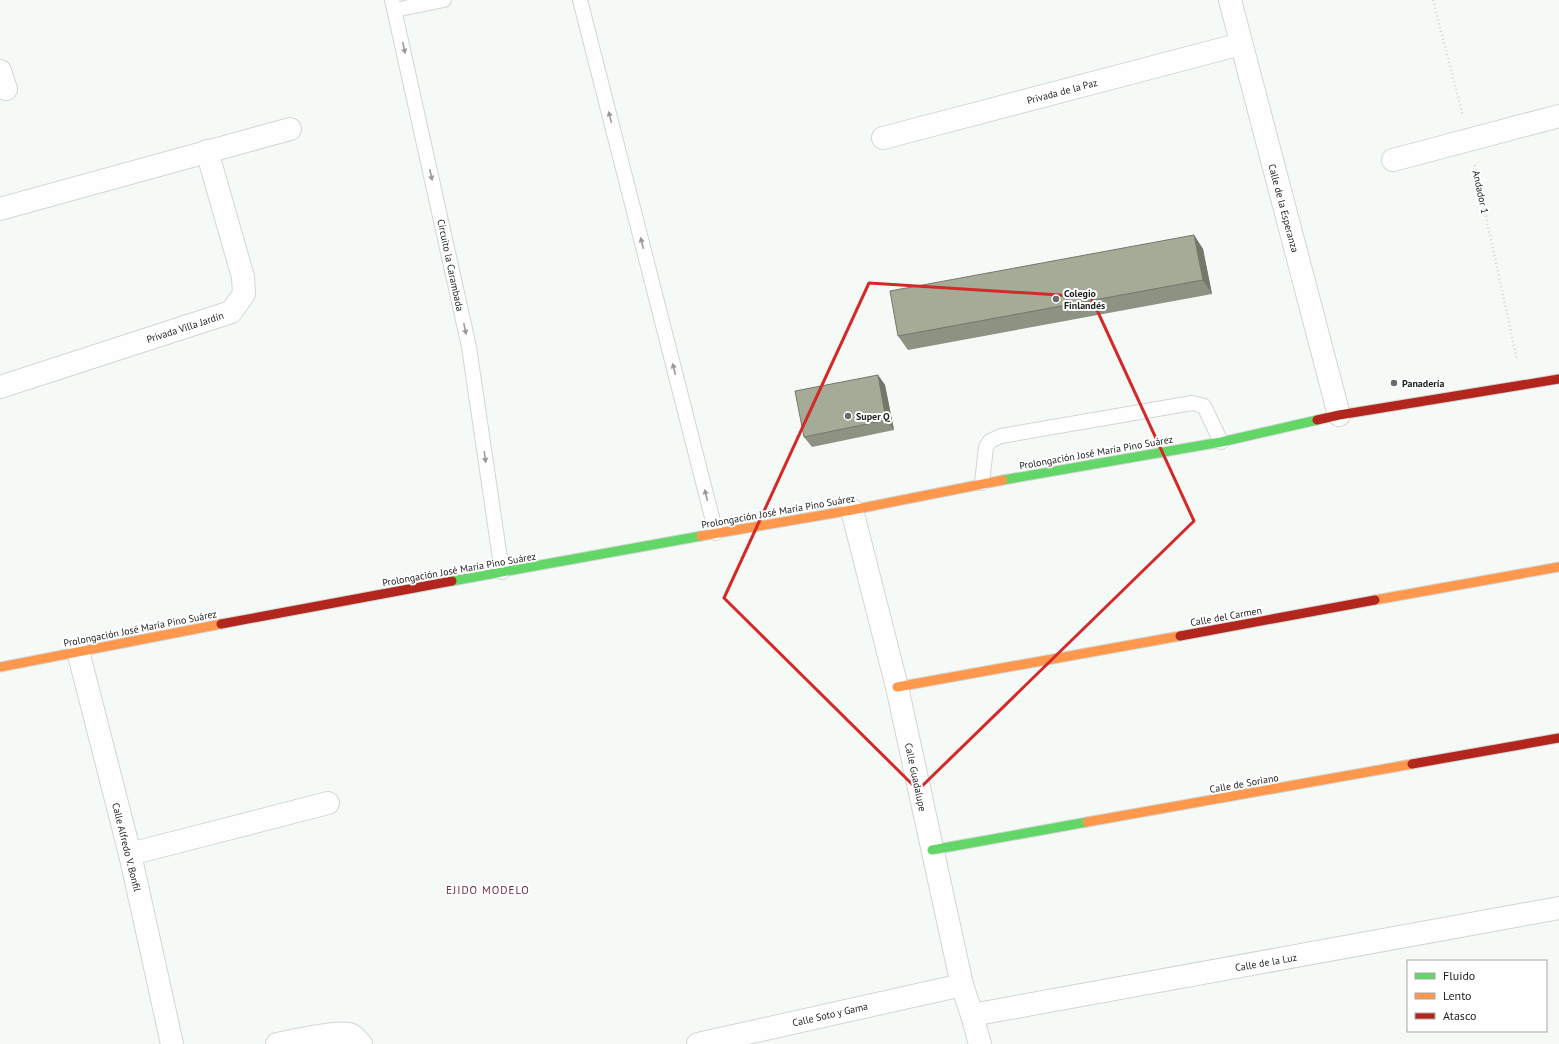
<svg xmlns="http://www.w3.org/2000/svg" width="1559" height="1044" font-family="'PT Sans',sans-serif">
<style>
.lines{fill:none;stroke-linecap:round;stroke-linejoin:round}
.lane-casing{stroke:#d2d6d4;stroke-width:16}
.street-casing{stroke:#d2d6d4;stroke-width:24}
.fast-casing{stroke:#d2d6d4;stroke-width:11}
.slow-casing{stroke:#d2d6d4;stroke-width:11}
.jam-casing{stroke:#d2d6d4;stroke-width:11}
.path{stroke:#d4d5d4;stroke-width:2.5;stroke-dasharray:1 3;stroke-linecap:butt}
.lane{stroke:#fefefe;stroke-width:14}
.street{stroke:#fefefe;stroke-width:22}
.fast{stroke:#63d668;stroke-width:9}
.slow{stroke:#ff974d;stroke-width:9}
.jam{stroke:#b3261e;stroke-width:9}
.wall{fill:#8d9382}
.shaded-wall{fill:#73786a}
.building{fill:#a4ab97;stroke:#73786a}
.oneway{fill:#999a99}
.marked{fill:none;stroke:#d62828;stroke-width:3;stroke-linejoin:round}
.poi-dot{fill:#696c6a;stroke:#fff;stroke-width:1.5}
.labels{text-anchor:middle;stroke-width:4;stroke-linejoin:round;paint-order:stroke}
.street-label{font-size:10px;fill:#1d201e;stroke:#fff}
.poi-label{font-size:10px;font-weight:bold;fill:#1d201e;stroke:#fff;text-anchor:start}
.neighbourhood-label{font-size:11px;letter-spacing:1px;fill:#712c43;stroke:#fff}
</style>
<rect width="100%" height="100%" fill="#f6faf7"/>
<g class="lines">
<defs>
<g id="lane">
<polyline points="392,0 469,347 502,572"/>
<polyline points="580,0 716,533"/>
<polyline points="395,10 444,0"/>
<polyline points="982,483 986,447 990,441 1001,436 1192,403 1204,406 1221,442"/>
</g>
<g id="street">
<polyline points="1230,0 1339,415"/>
<polyline points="0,71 6,89"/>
<polyline points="883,138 1241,44"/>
<polyline points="1393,160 1559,116"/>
<polyline points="0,209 290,129"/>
<polyline points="0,387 231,312 244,294 243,277 207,151"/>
<polyline points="852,510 897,687 962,985 972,1015 980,1044"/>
<polyline points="78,651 130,854 172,1044"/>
<polyline points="130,854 328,803"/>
<polyline points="972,1015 1559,908"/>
<path d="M 277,1044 C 292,1041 336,1031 349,1034 C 355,1036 357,1040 361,1044"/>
<polyline points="698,1044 962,985"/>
</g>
<g id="fast">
<polyline points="1003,480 1221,442 1317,420"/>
<polyline points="452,581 701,536"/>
<polyline points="932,850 1087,822"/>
</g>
<g id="slow">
<polyline points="701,536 852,510 1003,480"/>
<polyline points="1375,600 1559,567"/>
<polyline points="0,667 221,624"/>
<polyline points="897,687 1180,636"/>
<polyline points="1087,822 1412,764"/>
</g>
<g id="jam">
<polyline points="1317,420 1339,415 1559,379"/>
<polyline points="221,624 452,581"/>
<polyline points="1180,636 1375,600"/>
<polyline points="1412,764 1559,738"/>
</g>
</defs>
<use href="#lane" class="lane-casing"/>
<use href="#street" class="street-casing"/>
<use href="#fast" class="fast-casing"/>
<use href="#slow" class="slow-casing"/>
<use href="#jam" class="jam-casing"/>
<g class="path">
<polyline points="1433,0 1463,116"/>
<polyline points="1475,165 1517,360"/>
</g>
<use href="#lane" class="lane"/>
<use href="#street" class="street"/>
<use href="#fast" class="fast"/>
<use href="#slow" class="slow"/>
<use href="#jam" class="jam"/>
</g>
<g class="wall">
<polygon points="1194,235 1203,249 1212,294 908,350 898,336"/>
<polygon points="878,375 885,385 894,430 812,447 804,437"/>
</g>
<g class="shaded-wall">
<polygon points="1194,235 1203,249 1212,294 1203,280"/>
<polygon points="878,375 885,385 894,430 886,420"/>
</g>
<g class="building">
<polygon points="1194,235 1203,280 898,336 890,291"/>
<polygon points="878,375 886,420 804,437 795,391"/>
</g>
<defs><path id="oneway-solid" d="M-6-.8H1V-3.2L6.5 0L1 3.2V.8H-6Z"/></defs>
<g class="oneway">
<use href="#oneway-solid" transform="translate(404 48) rotate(78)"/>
<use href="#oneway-solid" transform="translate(610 117) rotate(-104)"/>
<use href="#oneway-solid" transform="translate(431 175) rotate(78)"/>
<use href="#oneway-solid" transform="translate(642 243) rotate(-104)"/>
<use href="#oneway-solid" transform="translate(465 329) rotate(78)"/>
<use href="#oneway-solid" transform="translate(674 369) rotate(-104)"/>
<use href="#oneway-solid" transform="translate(485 457) rotate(82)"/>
<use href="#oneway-solid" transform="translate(706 495) rotate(-104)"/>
</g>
<path class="marked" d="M 869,283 L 1091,297 L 1194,521 L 918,790 L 724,598 Z"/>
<g class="poi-dot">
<circle cx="1056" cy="299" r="4"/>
<circle cx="1394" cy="383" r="4"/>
<circle cx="848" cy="416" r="4"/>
</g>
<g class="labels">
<g class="street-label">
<text transform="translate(1062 91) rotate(-15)" y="4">Privada de la Paz</text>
<text transform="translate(1481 192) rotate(78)" y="4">Andador 1</text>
<text transform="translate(1284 208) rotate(75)" y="4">Calle de la Esperanza</text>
<text transform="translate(451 265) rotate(78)" y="4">Circuito la Carambada</text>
<text transform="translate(185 327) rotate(-18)" y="4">Privada Villa Jardín</text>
<text transform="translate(1096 452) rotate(-10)" y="4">Prolongación José María Pino Suárez</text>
<text transform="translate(778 511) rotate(-10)" y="4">Prolongación José María Pino Suárez</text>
<text transform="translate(459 569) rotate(-10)" y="4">Prolongación José María Pino Suárez</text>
<text transform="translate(1226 616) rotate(-10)" y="4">Calle del Carmen</text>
<text transform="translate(140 628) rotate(-11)" y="4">Prolongación José María Pino Suárez</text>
<text transform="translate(916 777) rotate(78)" y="4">Calle Guadalupe</text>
<text transform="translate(1244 783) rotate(-10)" y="4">Calle de Soriano</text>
<text transform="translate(127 847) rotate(76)" y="4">Calle Alfredo V. Bonfil</text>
<text transform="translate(1266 962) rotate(-10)" y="4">Calle de la Luz</text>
<text transform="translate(830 1014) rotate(-13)" y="4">Calle Soto y Gama</text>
</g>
<g class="poi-label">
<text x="1064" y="297">Colegio<tspan x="1064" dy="12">Finlandés</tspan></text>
<text x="1402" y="387">Panadería</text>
<text x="856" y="420">Super Q</text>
</g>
<g class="neighbourhood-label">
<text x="488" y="894">EJIDO MODELO</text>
</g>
</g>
<rect x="1407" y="960" width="140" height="72" fill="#ffffff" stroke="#a5a6a5"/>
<rect x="1415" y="973" width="20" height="6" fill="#63d668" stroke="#a5a6a5"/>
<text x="1443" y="980" font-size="12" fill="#1d201e">Fluido</text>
<rect x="1415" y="993" width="20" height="6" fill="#ff974d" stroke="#a5a6a5"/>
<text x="1443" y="1000" font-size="12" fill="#1d201e">Lento</text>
<rect x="1415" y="1013" width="20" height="6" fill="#b3261e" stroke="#a5a6a5"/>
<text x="1443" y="1020" font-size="12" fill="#1d201e">Atasco</text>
</svg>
